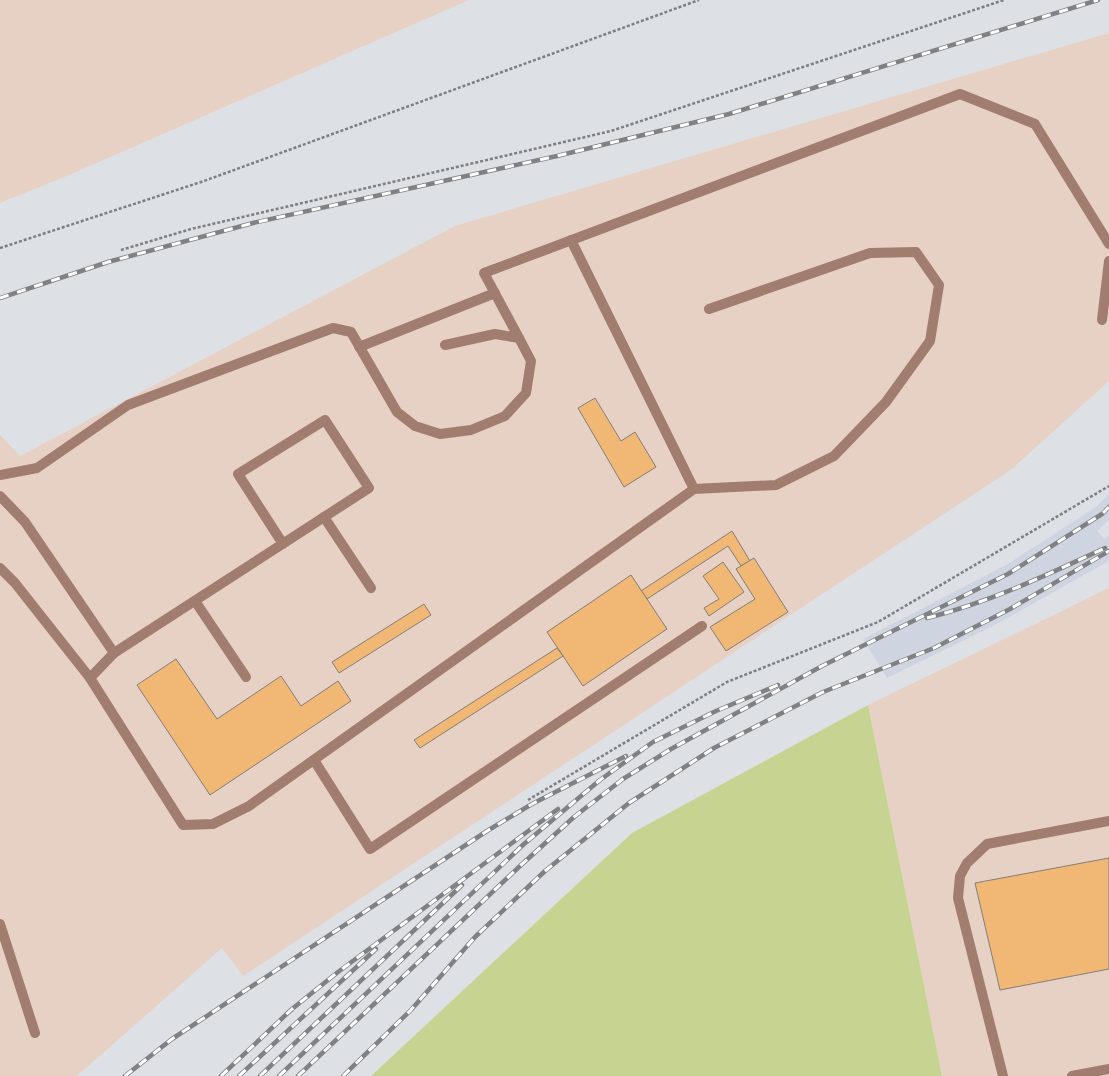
<svg xmlns="http://www.w3.org/2000/svg" width="1109" height="1076" font-family="'Zilla Slab',serif">
<style>
.built{fill:#ced4e0}
.industrial{fill:#e7d1c4}
.green{fill:#c7d491}
.building{fill:#f0b775;stroke:#827e7a}
.lines{fill:none;stroke-linecap:round;stroke-linejoin:round}
.path{stroke:#7c7e81;stroke-width:2.5;stroke-dasharray:3 2;stroke-linecap:butt}
.minor{stroke:#a07d6f;stroke-width:10}
.rail-casing{stroke:#7f8185;stroke-width:4.5}
.rail{stroke:#fff;stroke-width:3;stroke-dasharray:9;stroke-linecap:butt}
</style>
<rect width="100%" height="100%" fill="#dde0e5"/>
<polygon class="built" points="1109,494 1109,520 1097,531 1104,539 1109,536 1109,561 991,627 887,678 863,639 1008,564 1096,507"/>
<g class="industrial">
<polygon points="0,0 469,0 69,175 0,203"/>
<polygon points="1109,33 1109,381 1012,469 243,976 222,948 77,1076 0,1076 0,435 20,456 455,226"/>
<polygon points="1109,588 1109,1076 942,1076 868,705"/>
</g>
<polygon class="green" points="868,705 942,1076 371,1076 632,833"/>
<g class="building">
<polygon points="595,398 621,441 635,432 656,467 624,487 578,408"/>
<polygon points="732,531 750,561 741,566 728,546 647,599 641,591"/>
<polygon points="754,558 788,612 726,651 710,627 755,599 736,569"/>
<polygon points="723,562 744,592 709,616 704,608 719,599 703,576"/>
<polygon points="631,575 667,629 583,686 547,632"/>
<polygon points="424,604 431,615 339,673 332,662"/>
<polygon points="557,648 563,656 420,748 414,740"/>
<polygon points="176,659 217,719 281,676 301,706 338,681 351,701 210,795 137,685"/>
<polygon points="1109,858 1109,969 1000,990 975,883"/>
</g>
<g class="lines">
<g class="path">
<polyline points="0,248 204,181 699,0"/>
<polyline points="121,250 191,229 611,131 1004,0"/>
<polyline points="528,800 727,682 878,622 1109,486"/>
</g>
<g class="minor">
<polyline points="571,240 694,489"/>
<polyline points="1102,320 1109,261"/>
<polyline points="519,338 484,273 960,94 1035,124 1109,244"/>
<polyline points="359,347 495,293"/>
<polyline points="0,475 37,468 128,405 333,328 351,332 397,412 415,426 440,434 471,430 505,416 526,393 531,361 519,338 495,334 445,345"/>
<polyline points="0,496 25,522 114,653"/>
<polyline points="324,517 371,588"/>
<polyline points="0,568 15,583 90,678 183,825 213,824 249,806 694,489 776,485 834,456 886,402 930,341 939,285 916,252 870,253 709,309"/>
<polyline points="195,601 246,677"/>
<polyline points="90,678 114,653 369,488 325,420 238,474 283,544"/>
<polyline points="314,760 370,849 702,626"/>
<polyline points="0,924 35,1033"/>
<polyline points="1003,1076 958,898 960,876 967,863 987,844 1109,821"/>
<polyline points="1072,1076 1109,1069"/>
</g>
<defs>
<g id="rail">
<polyline points="0,298 108,262 253,223 557,156 729,114 1098,0"/>
<path d="M 927,618 C 990,602 1047,575 1105,548"/>
<polyline points="125,1076 172,1039 487,831 532,804 626,756"/>
<polyline points="221,1076 292,1009 338,972 558,809"/>
<polyline points="239,1076 376,949"/>
<polyline points="260,1076 462,885"/>
<polyline points="279,1076 524,844 600,780 653,742 716,711 778,685"/>
<polyline points="298,1076 520,866 574,817 623,779 671,749 822,666 1008,574 1102,514 1109,507"/>
<polyline points="343,1076 411,1010 475,937 545,871 629,803 714,748 823,692 934,648 1010,609 1109,551"/>
</g>
</defs>
<use href="#rail" class="rail-casing"/>
<use href="#rail" class="rail"/>
</g>
</svg>
